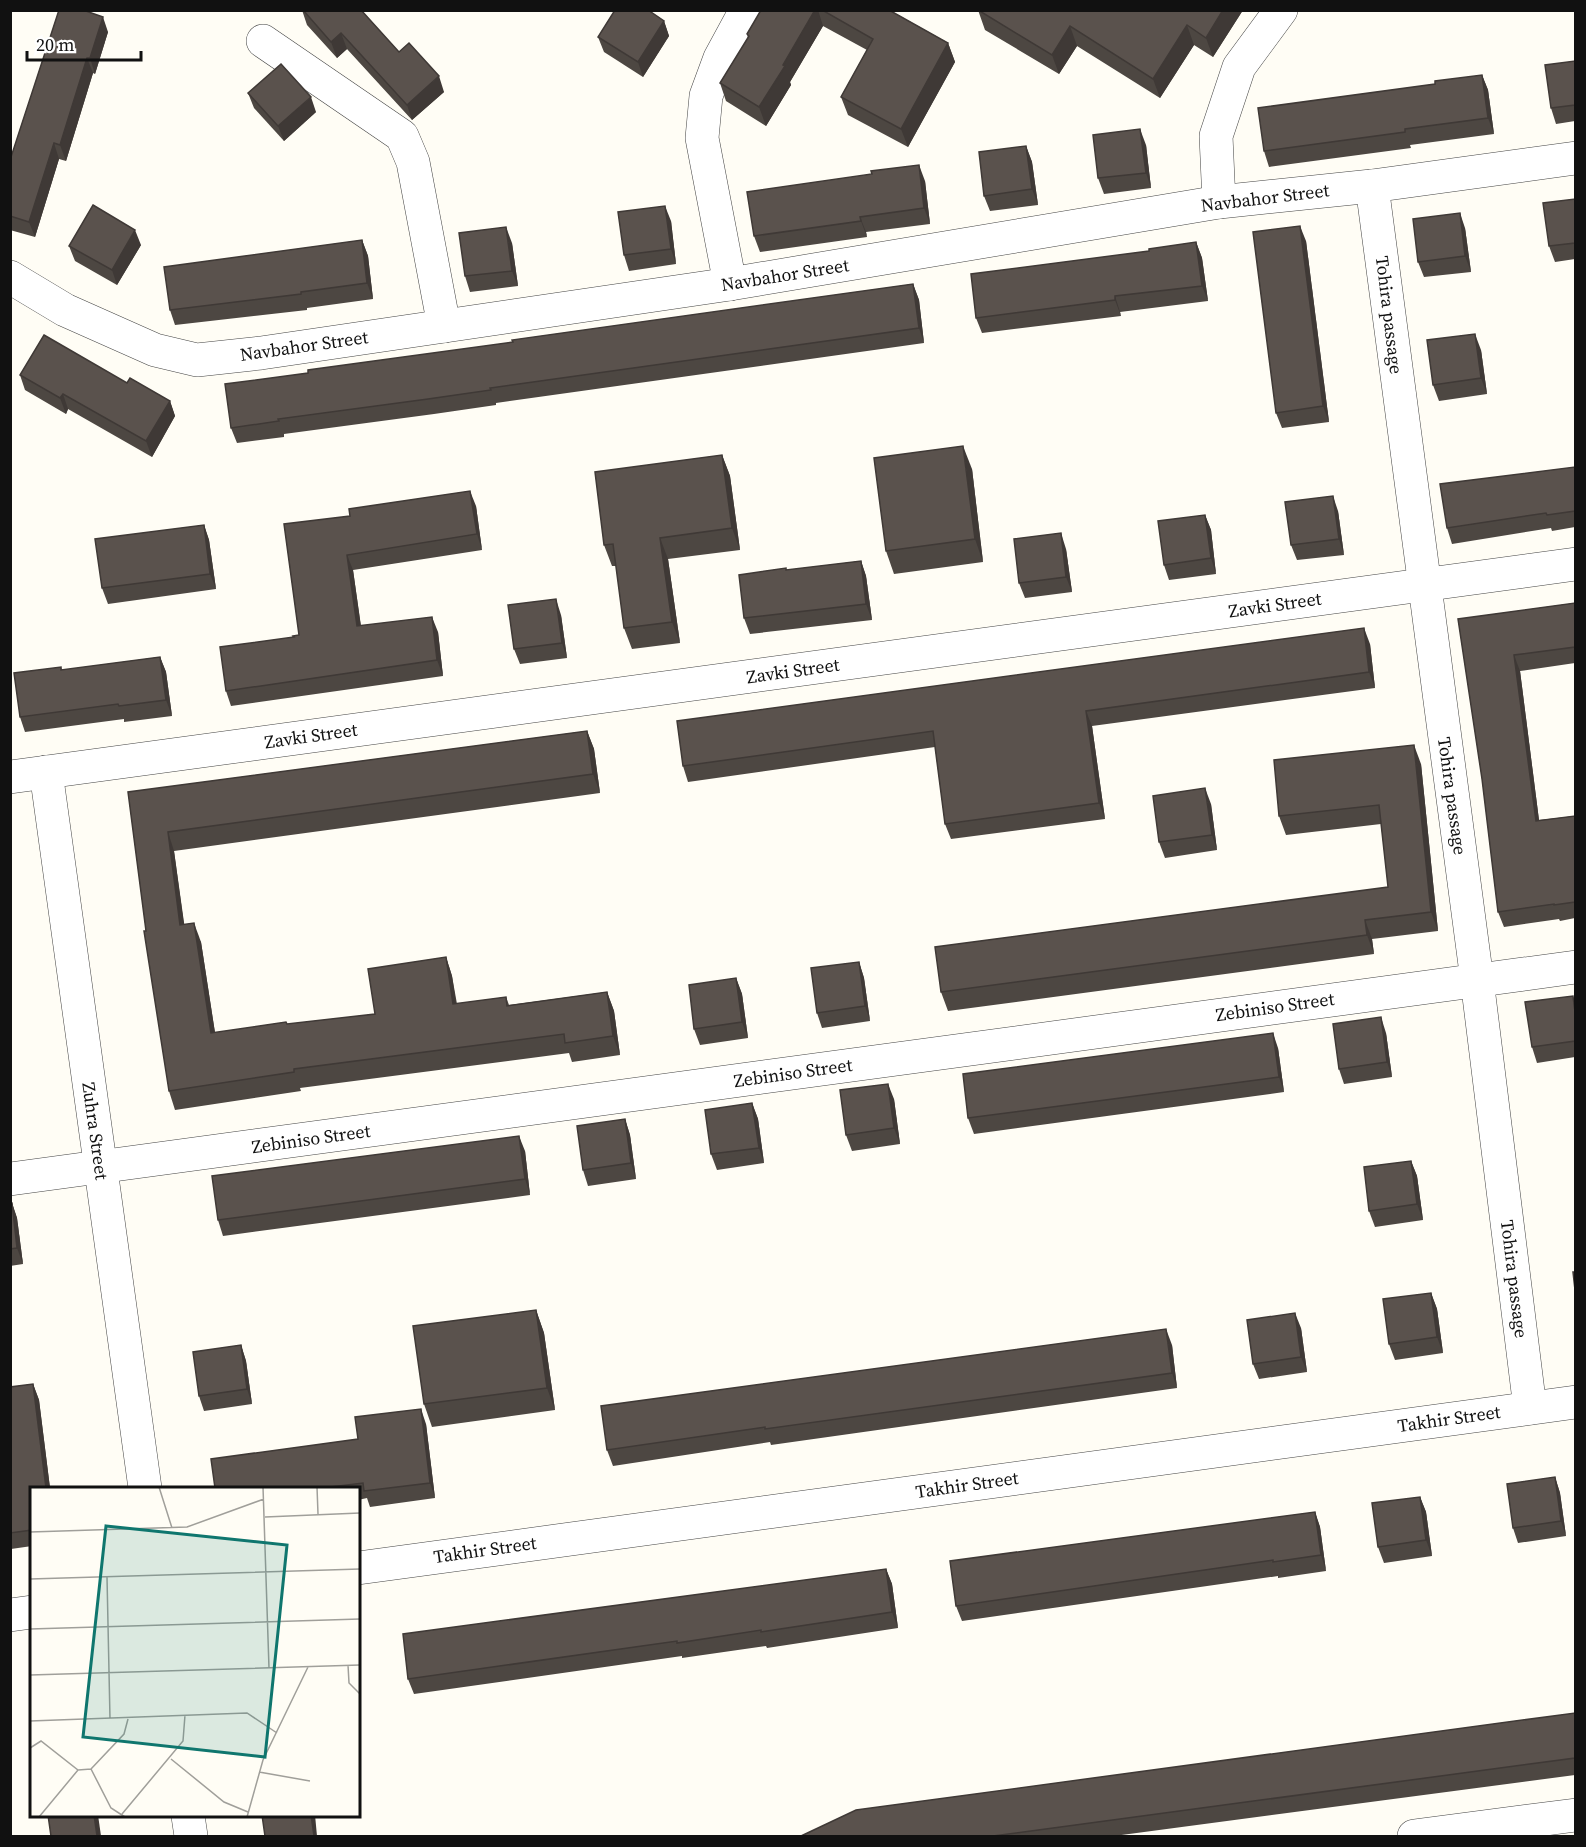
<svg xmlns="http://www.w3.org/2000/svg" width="1586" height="1847" font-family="'Source Serif 4',serif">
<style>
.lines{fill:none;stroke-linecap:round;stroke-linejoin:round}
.minor-casing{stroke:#444;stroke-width:34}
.minor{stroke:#fff;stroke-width:33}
.wall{fill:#4d4742}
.shaded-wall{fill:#3f3936}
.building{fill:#5a524d;stroke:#3f3936;stroke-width:1.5}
.labels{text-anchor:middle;stroke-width:6;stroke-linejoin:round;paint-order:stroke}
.street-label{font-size:18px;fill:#111;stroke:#fff}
.inset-road{fill:none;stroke:#a09f9a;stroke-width:1.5}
.view{fill:#0f766e;fill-opacity:0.15;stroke:#0f766e;stroke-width:3}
.inset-edge{fill:none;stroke:#111;stroke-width:3}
</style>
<rect width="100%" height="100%" fill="#fffdf5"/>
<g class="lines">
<defs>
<g id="minor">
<polyline points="263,41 402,136 413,162 444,326"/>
<polyline points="1372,186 1477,980 1530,1408"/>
<polyline points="1219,202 1216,136 1239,67 1281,10"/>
<polyline points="10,277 65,310 155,350 197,360 261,353 730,284 1219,202 1372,186 1576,158"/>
<polyline points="730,284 702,138 706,96 720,58 746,10"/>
<polyline points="46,772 145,1488"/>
<polyline points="10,777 1576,564"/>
<polyline points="10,1179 1576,967"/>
<polyline points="358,1568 1576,1402"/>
<polyline points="10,1615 32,1612"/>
<polyline points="188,1816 191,1836"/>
<polyline points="1414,1836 1576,1815"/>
</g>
</defs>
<use href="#minor" class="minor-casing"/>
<use href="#minor" class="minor"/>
</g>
<g class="wall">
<polygon points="59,10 108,32 95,74 93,73 66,161 59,159 35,237 10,230 10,160"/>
<polygon points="302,10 361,10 399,52 444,92 412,120 347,49 337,58 307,25"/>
<polygon points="761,10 889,10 948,43 955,62 908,147 848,115 841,97 867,50 823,26 790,82 791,85 766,126 726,101 720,83 748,38 747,34"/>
<polygon points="978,10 1243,10 1213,57 1194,45 1160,98 1077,46 1059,74 985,30"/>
<polygon points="664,21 669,36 643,77 604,52 598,37"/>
<polygon points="1575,61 1575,121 1556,124 1551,108"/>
<polygon points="1482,75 1488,90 1494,134 1410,145 1411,148 1269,167 1264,151"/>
<polygon points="248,93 316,112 284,141 254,108"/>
<polygon points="1146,145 1151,188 1104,194 1098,178"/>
<polygon points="1026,146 1032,162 1038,205 990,211 984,196"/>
<polygon points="925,181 930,224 866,232 867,237 760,252 754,236"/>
<polygon points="1575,199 1575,259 1555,262 1549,246"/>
<polygon points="671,221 676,264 629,271 624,255"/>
<polygon points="1465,228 1471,272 1424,277 1418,262"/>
<polygon points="362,240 368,256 373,299 307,308 307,310 175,325 170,310"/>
<polygon points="1306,241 1329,422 1282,428 1276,413"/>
<polygon points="1196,242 1202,258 1208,301 1120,312 1121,316 982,333 976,318"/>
<polygon points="512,243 518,286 470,292 465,276"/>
<polygon points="141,245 117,285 75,261 69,246"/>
<polygon points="913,284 919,300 924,343 496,403 496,405 434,414 284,434 284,437 237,443 231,428 308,373 513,342"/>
<polygon points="1481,350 1487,394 1439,401 1433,385"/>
<polygon points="20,375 127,383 170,401 175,416 152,457 68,409 66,414 25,390"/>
<polygon points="722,455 730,476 740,550 668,559 680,643 632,649 624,628 616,566 612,566 604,545"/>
<polygon points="1575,467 1575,527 1552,531 1551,528 1452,544 1447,528"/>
<polygon points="972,469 983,562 894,574 886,551"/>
<polygon points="476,506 482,550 353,570 361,626 438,632 443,676 231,706 226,691 294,637 299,635 284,524"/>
<polygon points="1338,511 1344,555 1297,560 1291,545"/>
<polygon points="1205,515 1211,530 1216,574 1169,580 1164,565"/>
<polygon points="204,525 209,540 216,589 108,604 102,588"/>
<polygon points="1066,549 1072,592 1025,598 1019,583"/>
<polygon points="861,561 866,576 872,620 750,634 744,618 787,570"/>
<polygon points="1575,603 1575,663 1520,671 1539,820 1575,816 1575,918 1560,921 1559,919 1504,927 1498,912 1482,779 1458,619"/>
<polygon points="561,615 567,658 520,664 514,649"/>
<polygon points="1370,644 1375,688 1092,726 1105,819 951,839 945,824 935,747 688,782 683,766"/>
<polygon points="160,657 166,672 172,716 124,722 124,719 25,732 20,717 61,667 62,670"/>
<polygon points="587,731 594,749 600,793 174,851 184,925 201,942 215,1033 375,1014 446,957 452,976 457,1004 506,997 509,1005 607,992 614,1011 620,1055 572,1062 569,1053 300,1088 301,1091 175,1110 169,1091 146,931 128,792"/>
<polygon points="1421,764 1438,931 1372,939 1374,954 948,1011 941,992 1388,887 1381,824 1286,835 1279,816"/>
<polygon points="1211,804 1217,850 1165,858 1159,842"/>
<polygon points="859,962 864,978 870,1021 822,1028 817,1013"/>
<polygon points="736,978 742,994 748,1038 700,1045 694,1029"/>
<polygon points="1575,1002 1575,1057 1537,1063 1532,1047"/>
<polygon points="1386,1033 1392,1077 1344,1084 1339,1069"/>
<polygon points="1278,1048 1284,1092 974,1134 968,1118"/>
<polygon points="894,1099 900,1144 852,1151 846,1135"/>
<polygon points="752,1103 758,1119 764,1163 717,1170 711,1154"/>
<polygon points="625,1119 630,1135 636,1179 588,1186 583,1170"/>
<polygon points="525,1151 530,1195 223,1236 218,1220"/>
<polygon points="1411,1161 1417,1176 1423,1220 1375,1227 1369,1211"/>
<polygon points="10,1203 12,1203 17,1218 23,1264 10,1266"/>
<polygon points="1431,1293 1437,1309 1443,1353 1395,1360 1389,1344"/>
<polygon points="536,1310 544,1333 555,1410 432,1427 424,1404"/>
<polygon points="1301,1328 1307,1372 1259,1379 1253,1364"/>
<polygon points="241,1345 246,1361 252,1404 204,1411 199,1396"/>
<polygon points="1172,1345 1177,1388 771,1445 770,1442 613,1466 607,1450"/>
<polygon points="33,1384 39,1400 50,1488 32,1488 32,1546 11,1549 10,1387"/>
<polygon points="426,1424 435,1498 370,1507 367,1498 358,1500 358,1488 215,1488 358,1439"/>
<polygon points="1555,1477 1560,1493 1566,1536 1518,1543 1513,1528"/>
<polygon points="1420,1497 1426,1512 1432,1556 1384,1563 1378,1547"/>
<polygon points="1315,1512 1320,1527 1326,1571 1278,1578 1278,1576 962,1621 956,1606"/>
<polygon points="886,1569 892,1584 898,1628 767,1648 766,1646 682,1658 682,1656 414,1694 408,1679"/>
<polygon points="1575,1713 1575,1775 1114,1836 801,1836"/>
</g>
<g class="shaded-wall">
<polygon points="815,10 818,10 823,26 790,82 791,85 766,126 759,107"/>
<polygon points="1223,10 1243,10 1213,57 1206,38"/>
<polygon points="103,17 108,32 95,74 90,58"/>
<polygon points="664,21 669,36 643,77 638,62"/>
<polygon points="1187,25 1194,45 1160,98 1153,79"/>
<polygon points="1070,26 1077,46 1059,74 1052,55"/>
<polygon points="341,33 347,49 337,58 331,42"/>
<polygon points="948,43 955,62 908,147 901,129"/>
<polygon points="87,58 93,73 66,161 60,145"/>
<polygon points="1482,75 1488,90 1494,134 1488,118"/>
<polygon points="439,76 444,92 412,120 407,105"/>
<polygon points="311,97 316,112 284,141 278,126"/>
<polygon points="1140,129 1146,145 1151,188 1146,173"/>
<polygon points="54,143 59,159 35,237 29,222"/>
<polygon points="1026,146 1032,162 1038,205 1032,189"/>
<polygon points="919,165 925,181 930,224 924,208"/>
<polygon points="665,206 671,221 676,264 671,249"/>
<polygon points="1460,213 1465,228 1471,272 1465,256"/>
<polygon points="860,217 866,232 867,237 861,221"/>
<polygon points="1300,226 1306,241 1329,422 1323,406"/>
<polygon points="506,227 512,243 518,286 512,271"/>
<polygon points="135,230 141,245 117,285 112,270"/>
<polygon points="362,240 368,256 373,299 367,283"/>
<polygon points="1196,242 1202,258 1208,301 1202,286"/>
<polygon points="913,284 919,300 924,343 919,328"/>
<polygon points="1115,296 1120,312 1121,316 1115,300"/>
<polygon points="1475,334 1481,350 1487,394 1481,378"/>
<polygon points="63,394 68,409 66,414 60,398"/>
<polygon points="170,401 175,416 152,457 146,441"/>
<polygon points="963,446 972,469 983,562 975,539"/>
<polygon points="722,455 730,476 740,550 732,528"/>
<polygon points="470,491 476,506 482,550 477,534"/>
<polygon points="1333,496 1338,511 1344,555 1339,539"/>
<polygon points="1205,515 1211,530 1216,574 1211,558"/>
<polygon points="204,525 209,540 216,589 210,574"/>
<polygon points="1061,533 1066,549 1072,592 1066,577"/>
<polygon points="660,538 668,559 680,643 672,622"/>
<polygon points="347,555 353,570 363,642 357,626"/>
<polygon points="861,561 866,576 872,620 866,604"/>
<polygon points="556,599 561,615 567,658 562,643"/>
<polygon points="432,617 438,632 443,676 437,660"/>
<polygon points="1364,628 1370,644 1375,688 1369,672"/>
<polygon points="1514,655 1520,671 1541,836 1536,821"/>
<polygon points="160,657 166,672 172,716 166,700"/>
<polygon points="1086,711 1092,726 1105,819 1099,803"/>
<polygon points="587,731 594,749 600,793 593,774"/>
<polygon points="1414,745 1421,764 1438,931 1431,912"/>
<polygon points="1205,788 1211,804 1217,850 1212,835"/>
<polygon points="168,832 174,851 187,944 180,925"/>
<polygon points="1365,920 1372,939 1374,954 1367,935"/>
<polygon points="194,923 201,942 218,1052 211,1033"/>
<polygon points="446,957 452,976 459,1023 453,1004"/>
<polygon points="859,962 864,978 870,1021 865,1006"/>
<polygon points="736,978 742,994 748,1038 742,1022"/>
<polygon points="607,992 614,1011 620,1055 613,1036"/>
<polygon points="1381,1017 1386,1033 1392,1077 1387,1062"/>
<polygon points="1273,1033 1278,1048 1284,1092 1279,1077"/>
<polygon points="888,1084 894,1099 900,1144 894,1128"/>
<polygon points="752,1103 758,1119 764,1163 759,1148"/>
<polygon points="625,1119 630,1135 636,1179 631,1163"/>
<polygon points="519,1136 525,1151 530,1195 525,1179"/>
<polygon points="1411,1161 1417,1176 1423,1220 1417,1204"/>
<polygon points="12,1203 17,1218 23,1264 17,1248"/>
<polygon points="1431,1293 1437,1309 1443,1353 1437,1337"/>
<polygon points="536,1310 544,1333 555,1410 547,1388"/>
<polygon points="1295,1313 1301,1328 1307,1372 1301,1357"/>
<polygon points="1166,1329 1172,1345 1177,1388 1172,1373"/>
<polygon points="241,1345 246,1361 252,1404 247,1389"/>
<polygon points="33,1384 39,1400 50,1488 46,1488"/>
<polygon points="421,1409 426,1424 435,1498 430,1483"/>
<polygon points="1555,1477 1560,1493 1566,1536 1561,1521"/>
<polygon points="1420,1497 1426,1512 1432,1556 1426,1540"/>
<polygon points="1315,1512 1320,1527 1326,1571 1321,1555"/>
<polygon points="886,1569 892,1584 898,1628 892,1612"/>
<polygon points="94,1815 98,1815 101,1836 97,1836"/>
<polygon points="311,1815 315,1815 317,1836 314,1836"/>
</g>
<g class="building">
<polygon points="59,10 83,10 103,17 90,58 87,58 60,145 54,143 29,222 10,216 10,160"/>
<polygon points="303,10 361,10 399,52 409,43 439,76 407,105 341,33 331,42"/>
<polygon points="615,10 648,10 664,21 638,62 598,37"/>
<polygon points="761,10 815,10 783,65 785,66 759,107 720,83 749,36 747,34"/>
<polygon points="822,10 889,10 948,43 901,129 841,97 873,39"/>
<polygon points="978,10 1223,10 1206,38 1187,25 1153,79 1070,26 1052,55"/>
<polygon points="1575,61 1575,105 1551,108 1545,65"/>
<polygon points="281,64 311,97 278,126 248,93"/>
<polygon points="1482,75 1488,118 1405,129 1405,132 1264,151 1258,108 1435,84 1435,81"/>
<polygon points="1140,129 1146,173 1098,178 1093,135"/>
<polygon points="1026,146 1032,189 984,196 979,152"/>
<polygon points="919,165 924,208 860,217 861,221 754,236 747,192 872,174 871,171"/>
<polygon points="1575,199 1575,243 1549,246 1543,203"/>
<polygon points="93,205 135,230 112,270 69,246"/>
<polygon points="665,206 671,249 624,255 618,212"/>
<polygon points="1460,213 1465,256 1418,262 1413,219"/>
<polygon points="1300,226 1323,406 1276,413 1253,232"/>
<polygon points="506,227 512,271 465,276 459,233"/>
<polygon points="362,240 367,283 301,292 301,294 170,310 164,267"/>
<polygon points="1196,242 1202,286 1115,296 1115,300 976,318 971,274 1149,251 1149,249"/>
<polygon points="913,284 919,328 490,388 491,390 428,399 278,419 279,421 231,428 225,384 308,373 308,370 513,342 512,340"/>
<polygon points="1475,334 1481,378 1433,385 1427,340"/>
<polygon points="44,335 127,383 130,378 170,401 146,441 63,394 60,398 20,375"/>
<polygon points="963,446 975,539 886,551 874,458"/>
<polygon points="722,455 732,528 660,538 672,622 624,628 613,544 604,545 595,472"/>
<polygon points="1575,467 1575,511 1547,515 1546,513 1447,528 1440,484"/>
<polygon points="470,491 477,534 347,555 357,626 432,617 437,660 226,691 220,647 294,637 293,636 299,635 284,524 350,516 349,509"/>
<polygon points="1333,496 1339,539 1291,545 1285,502"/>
<polygon points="1205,515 1211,558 1164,565 1158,521"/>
<polygon points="204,525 210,574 102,588 95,539"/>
<polygon points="1061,533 1066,577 1019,583 1014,539"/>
<polygon points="861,561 866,604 744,618 739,575 786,568 786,570"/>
<polygon points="556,599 562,643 514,649 508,605"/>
<polygon points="1575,603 1575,647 1514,655 1536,821 1575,816 1575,902 1554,905 1554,904 1498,912 1482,779 1458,619"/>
<polygon points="1364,628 1369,672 1086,711 1099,803 945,824 933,731 683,766 677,721"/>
<polygon points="160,657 166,700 119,706 118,704 20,717 14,673 61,667 61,670"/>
<polygon points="587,731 593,774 168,832 180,925 194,923 211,1033 286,1022 287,1024 375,1014 368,969 446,957 453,1004 506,997 507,1006 607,992 613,1036 565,1043 564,1034 294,1069 294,1072 169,1091 144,931 146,931 128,792"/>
<polygon points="1414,745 1431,912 1365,920 1367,935 941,992 935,947 1388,887 1379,805 1279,816 1274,760"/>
<polygon points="1205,788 1212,835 1159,842 1153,796"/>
<polygon points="859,962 865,1006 817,1013 811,968"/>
<polygon points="736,978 742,1022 694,1029 689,985"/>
<polygon points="1573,996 1575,1012 1575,1041 1532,1047 1525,1002"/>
<polygon points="1381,1017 1387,1062 1339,1069 1333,1024"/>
<polygon points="1273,1033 1279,1077 968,1118 963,1074"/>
<polygon points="888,1084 894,1128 846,1135 840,1090"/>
<polygon points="752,1103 759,1148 711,1154 705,1110"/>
<polygon points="625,1119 631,1163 583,1170 577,1126"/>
<polygon points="519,1136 525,1179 218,1220 212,1176"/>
<polygon points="1411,1161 1417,1204 1369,1211 1364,1167"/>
<polygon points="10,1203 12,1203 17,1248 10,1249"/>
<polygon points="1573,1272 1575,1272 1575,1290"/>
<polygon points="1431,1293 1437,1337 1389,1344 1383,1299"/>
<polygon points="536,1310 547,1388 424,1404 413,1326"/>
<polygon points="1295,1313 1301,1357 1253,1364 1247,1320"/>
<polygon points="1166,1329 1172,1373 765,1429 765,1427 607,1450 601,1406"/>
<polygon points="241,1345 247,1389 199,1396 193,1352"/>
<polygon points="33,1384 46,1488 32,1488 32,1530 10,1533 10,1387"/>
<polygon points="421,1409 430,1483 364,1491 363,1483 322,1488 215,1488 211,1459 358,1439 355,1417"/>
<polygon points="1555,1477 1561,1521 1513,1528 1507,1484"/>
<polygon points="1420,1497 1426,1540 1378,1547 1372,1503"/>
<polygon points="1315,1512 1321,1555 1273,1562 1273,1560 956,1606 950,1561"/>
<polygon points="886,1569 892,1612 761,1632 761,1630 677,1643 677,1641 408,1679 403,1634"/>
<polygon points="1575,1713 1575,1758 993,1836 801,1836 856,1810"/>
<polygon points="48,1815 94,1815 97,1836 51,1836"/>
<polygon points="262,1815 311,1815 314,1836 265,1836"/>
</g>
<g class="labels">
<g class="street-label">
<text transform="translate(1265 198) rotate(-7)" y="6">Navbahor Street</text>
<text transform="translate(785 275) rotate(-9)" y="6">Navbahor Street</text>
<text transform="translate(1389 315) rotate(83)" y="6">Tohira passage</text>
<text transform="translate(304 346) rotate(-8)" y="6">Navbahor Street</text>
<text transform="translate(1275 605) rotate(-8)" y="6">Zavki Street</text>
<text transform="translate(793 671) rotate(-8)" y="6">Zavki Street</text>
<text transform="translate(311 736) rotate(-8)" y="6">Zavki Street</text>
<text transform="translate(1452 796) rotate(82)" y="6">Tohira passage</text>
<text transform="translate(1275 1007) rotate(-8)" y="6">Zebiniso Street</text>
<text transform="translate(793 1073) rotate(-8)" y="6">Zebiniso Street</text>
<text transform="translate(95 1131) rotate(82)" y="6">Zuhra Street</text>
<text transform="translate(311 1139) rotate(-8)" y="6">Zebiniso Street</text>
<text transform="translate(1514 1279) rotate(83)" y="6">Tohira passage</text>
<text transform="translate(1449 1419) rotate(-8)" y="6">Takhir Street</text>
<text transform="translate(967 1485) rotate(-8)" y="6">Takhir Street</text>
<text transform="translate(485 1550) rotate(-8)" y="6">Takhir Street</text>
</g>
</g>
<g transform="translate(30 1487)">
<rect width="330" height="330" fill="#fffdf5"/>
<path class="inset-road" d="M 129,0 L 142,41M 233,0 L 239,181M 287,0 L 288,27M 235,30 L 330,26M 0,45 L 157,40 L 234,12M 77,90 L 80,232M 0,92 L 330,82M 0,142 L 330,132M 318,178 L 319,196 L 330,207M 0,188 L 330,178M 0,234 L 217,226 L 247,246M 0,261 L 11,254 L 48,283 L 61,282 L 81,321 L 95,330M 141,272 L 194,315 L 218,325M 61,282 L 94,247 L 98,232M 229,285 L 280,294M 92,327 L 153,254 L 155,228M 9,330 L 48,283M 217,330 L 233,273 L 278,180"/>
<path class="view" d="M 76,39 L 257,58 L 235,270 L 53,250 Z"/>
<rect width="330" height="330" class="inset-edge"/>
</g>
<rect width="1586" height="1847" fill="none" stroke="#111111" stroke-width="24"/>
<path d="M27 51v9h114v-9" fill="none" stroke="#111111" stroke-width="3"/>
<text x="36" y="51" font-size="18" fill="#111111" stroke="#ffffff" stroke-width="4.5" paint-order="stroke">20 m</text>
</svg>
